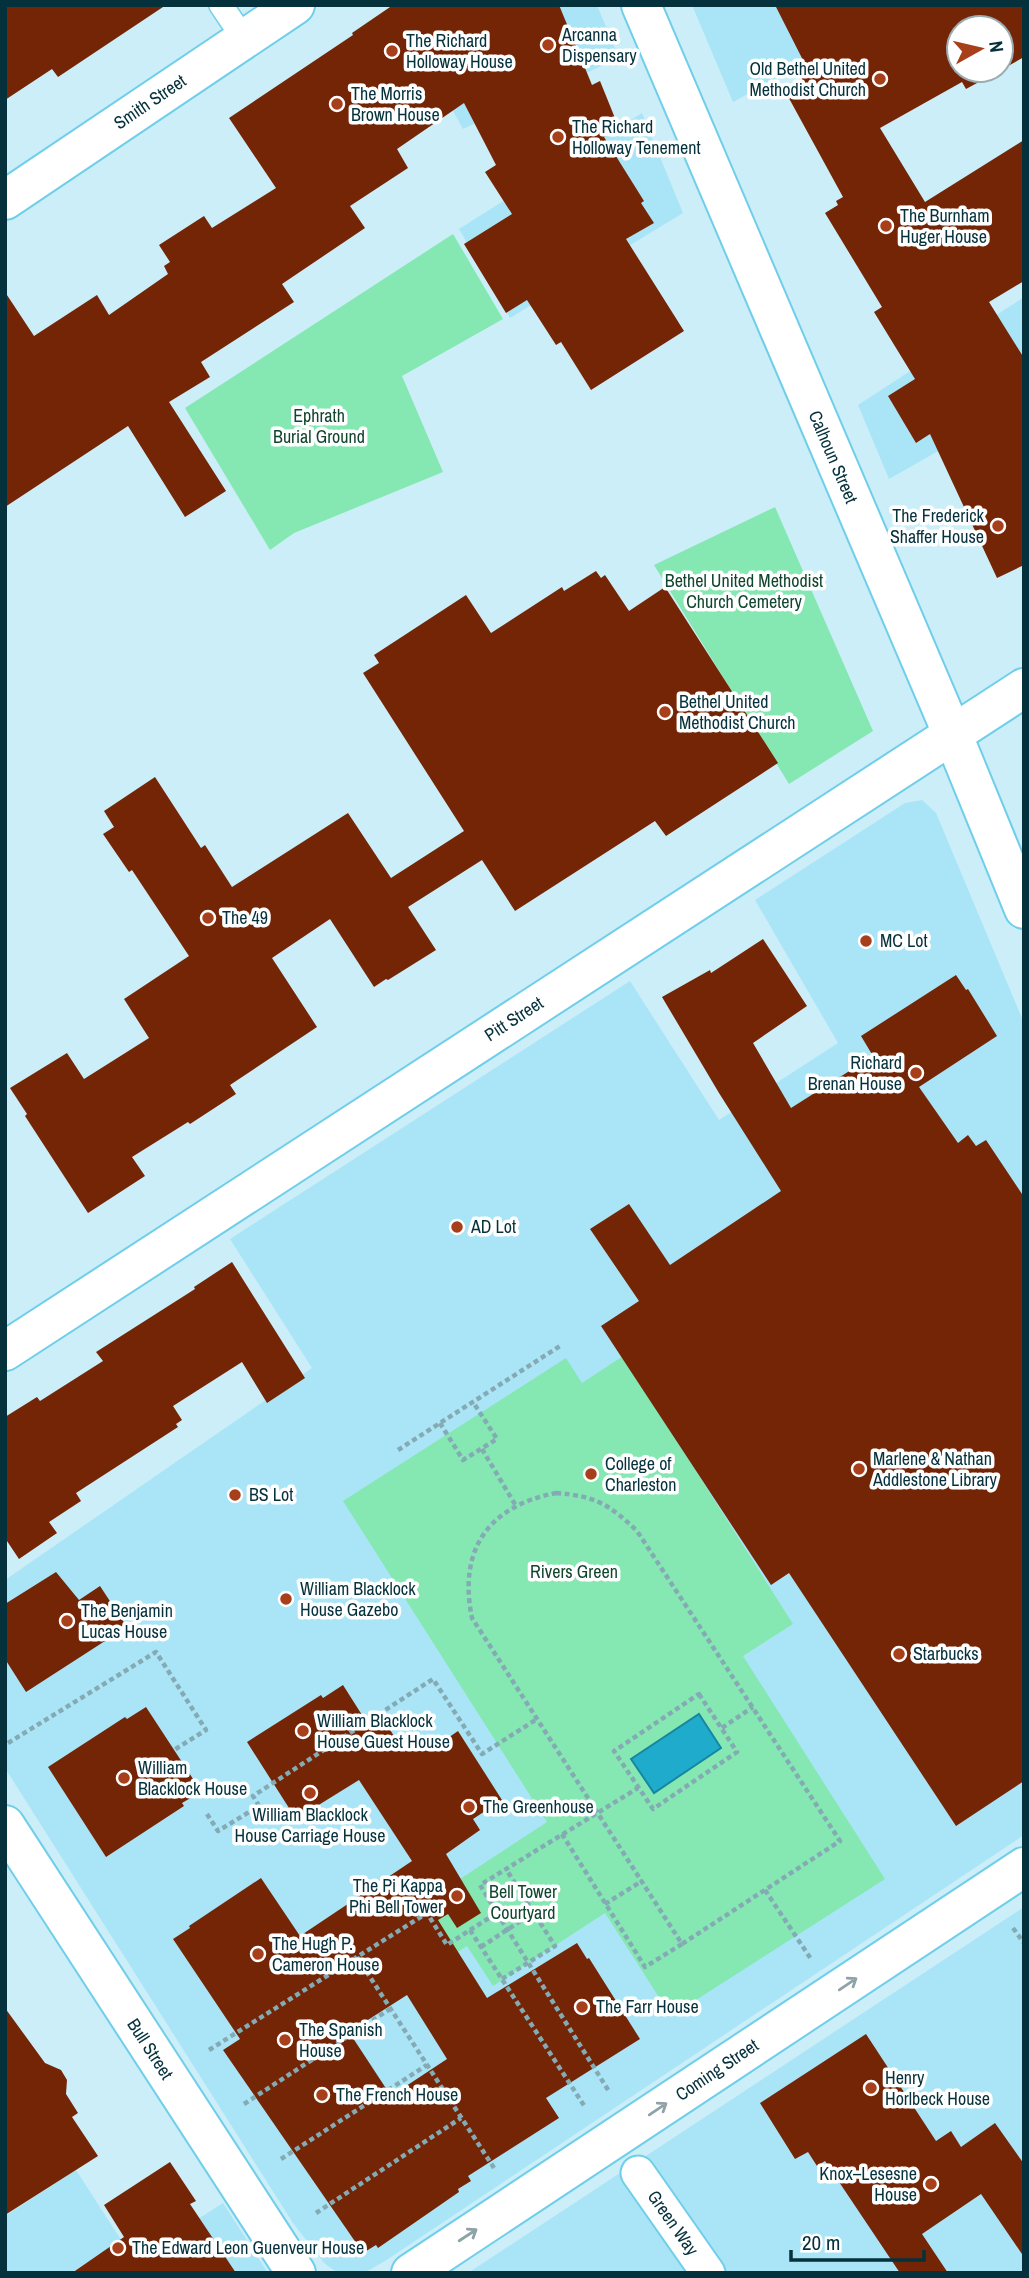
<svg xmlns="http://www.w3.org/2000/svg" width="1029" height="2278" font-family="'Archivo Narrow',sans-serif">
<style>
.built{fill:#aae5f7}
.green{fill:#85e8b2}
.water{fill:#1fabcb;stroke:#1786a0;stroke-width:2}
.building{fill:#742506;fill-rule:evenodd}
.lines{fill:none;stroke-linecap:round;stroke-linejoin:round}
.service-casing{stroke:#6fcee9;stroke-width:26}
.pedestrian-casing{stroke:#6fcee9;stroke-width:37}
.minor-casing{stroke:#6fcee9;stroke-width:42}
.tertiary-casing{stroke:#6fcee9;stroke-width:42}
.primary-casing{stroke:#6fcee9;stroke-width:42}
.path{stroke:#84aab4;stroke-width:4.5;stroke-dasharray:5 3.5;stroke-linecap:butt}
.service{stroke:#fff;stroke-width:23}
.pedestrian{stroke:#fff;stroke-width:33}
.minor{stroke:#fff;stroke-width:38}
.tertiary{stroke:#fff;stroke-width:38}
.primary{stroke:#fff;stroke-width:38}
.oneway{stroke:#8ea2a7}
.poi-dot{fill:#a63f1a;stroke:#fff;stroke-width:2.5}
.labels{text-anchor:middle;stroke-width:7;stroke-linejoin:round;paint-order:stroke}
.poi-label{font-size:18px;fill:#05313c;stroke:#fff;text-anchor:start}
.street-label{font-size:18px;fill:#05313c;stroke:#fff}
.park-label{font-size:18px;fill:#10462d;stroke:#fff}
</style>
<rect width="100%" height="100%" fill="#cbeef8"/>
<g class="built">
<polygon points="439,5 597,5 619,58 463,129 431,71"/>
<polygon points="692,5 912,5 733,102"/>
<polygon points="642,113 683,213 510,318 459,229"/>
<polygon points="1024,297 1024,402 889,479 858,405"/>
<polygon points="922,800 936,813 1024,1023 1024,1835 385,2261 364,2273 338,2273 324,2263 293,2223 5,1768 5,1580 312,1368 230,1239 630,981 719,1120 838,1043 755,900 905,803"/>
<polygon points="1024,1907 1024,2273 468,2273"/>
<polygon points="76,2170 134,2260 223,2203 268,2273 5,2273 5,2216"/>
</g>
<g class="green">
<polygon points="453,234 503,319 402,376 443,472 294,533 270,550 185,408"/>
<polygon points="775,507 873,731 789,784 654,565"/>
<polygon points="623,1356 793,1624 743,1656 885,1879 671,2016 605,1913 493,1986 467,1946 431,1969 399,1919 547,1822 343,1501 566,1358 582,1383"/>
</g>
<polygon class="water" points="699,1714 721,1748 654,1793 631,1759"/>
<g class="building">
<polygon points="5,5 166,5 58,77 52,69 5,100"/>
<polygon points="393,5 559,5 592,85 600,81 619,128 604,137 644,201 641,203 654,223 626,239 684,331 591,390 561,342 556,345 527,300 506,313 464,244 512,214 485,172 496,165 464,103 397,149 408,168 350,206 365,228 282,284 294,302 201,362 210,377 169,402 226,491 185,517 128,426 5,507 5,292 34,336 97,295 109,315 168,274 164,266 170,262 159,245 204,216 212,228 276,188 229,118 353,35 352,33"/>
<polygon points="775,5 1024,5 1024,57 1001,70 1001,28 959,28 959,70 1001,70 966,89 962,82 880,128 925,202 1024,140 1024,281 989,302 1024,358 1024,565 997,578 930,434 916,443 888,396 915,379 874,312 882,307 825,213 838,205 836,201 843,197 785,91 803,81 800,75 808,70"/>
<polygon points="596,571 601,578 605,575 629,611 665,587 778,763 666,836 655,821 515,911 482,860 408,907 436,950 388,980 386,979 374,987 330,919 272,958 317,1027 230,1085 236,1094 190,1124 188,1122 132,1157 145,1176 88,1213 25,1116 27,1114 10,1088 67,1053 84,1079 149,1038 124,999 189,956 132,870 129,872 103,834 114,827 104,811 155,777 201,848 205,845 232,887 348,813 391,878 464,831 363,673 379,663 374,655 466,595 491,633 562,587 564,591"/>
<polygon points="763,939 807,1006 753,1043 791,1108 873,1056 861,1036 956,975 966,990 968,989 997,1036 919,1087 958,1143 968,1135 976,1146 986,1140 1024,1197 1024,1781 956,1826 789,1573 771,1585 601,1326 639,1301 590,1229 629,1204 670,1265 781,1191 719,1093 662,997 710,970 711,973"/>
<polygon points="232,1262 305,1378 267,1403 242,1362 173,1406 182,1420 176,1424 178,1427 76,1493 81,1501 49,1522 57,1533 19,1559 5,1538 5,1417 37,1397 40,1401 103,1361 96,1352 195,1289 194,1287"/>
<polygon points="56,1572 79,1600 100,1586 125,1624 103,1638 105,1641 26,1692 5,1659 5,1604"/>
<path d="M 343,1685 L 369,1726 L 382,1717 L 404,1752 L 422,1740 L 429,1751 L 458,1731 L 502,1800 L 473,1819 L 480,1830 L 446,1854 L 481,1913 L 457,1928 L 448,1914 L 438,1920 L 487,1998 L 577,1943 L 587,1959 L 589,1958 L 640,2039 L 546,2098 L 559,2118 L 468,2176 L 471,2181 L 458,2189 L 459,2192 L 378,2248 L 376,2245 L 363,2253 L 223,2050 L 240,2039 L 173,1939 L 190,1928 L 189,1926 L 261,1878 L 300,1936 L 412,1861 L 359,1780 L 296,1819 L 247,1742 L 321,1695 L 323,1698 ZM 407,1995 L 447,2059 L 391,2096 L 349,2032 Z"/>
<polygon points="146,1707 199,1788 192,1792 194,1796 182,1803 184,1806 106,1857 48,1767 125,1717 127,1719"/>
<polygon points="5,2008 45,2063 61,2070 67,2080 66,2094 78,2113 72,2117 98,2156 5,2215"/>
<polygon points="866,2034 936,2141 951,2131 961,2147 995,2123 1024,2164 1024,2257 981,2194 922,2234 948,2273 900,2273 825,2161 817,2166 808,2152 795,2159 760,2103"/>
<polygon points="170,2162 196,2201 190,2204 236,2273 72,2273 124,2237 104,2205"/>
</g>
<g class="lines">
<defs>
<polyline id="service" points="221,5 244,39"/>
<polyline id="pedestrian" points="638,2173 708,2273"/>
<g id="minor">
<polyline points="5,1351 1024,688"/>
<polyline points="5,1825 296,2273"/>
</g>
<g id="tertiary">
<polyline points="5,200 295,5"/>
<polyline points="411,2273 1024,1867"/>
</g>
<polyline id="primary" points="641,5 952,733 1024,909"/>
</defs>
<use href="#service" class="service-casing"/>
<use href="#pedestrian" class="pedestrian-casing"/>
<use href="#minor" class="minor-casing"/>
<use href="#tertiary" class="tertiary-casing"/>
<use href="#primary" class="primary-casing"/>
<g class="path">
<polyline points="440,1423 463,1460 497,1439 473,1402"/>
<polyline points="482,1449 516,1506"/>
<polyline points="398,1450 560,1346"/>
<path d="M 556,1493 C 595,1496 609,1504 637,1531 L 840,1841 L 682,1944 L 472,1618 C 458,1550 488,1506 556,1493 Z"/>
<polygon points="699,1694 737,1752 653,1809 614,1751"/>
<polyline points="722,1728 753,1707"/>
<polyline points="8,1743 156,1652 206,1730 174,1750"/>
<polyline points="207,1814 218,1831 259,1806 253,1796 433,1679 482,1754 537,1719"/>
<polyline points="562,1834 645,1967 682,1944"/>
<polyline points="765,1890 811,1959"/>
<polyline points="605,1904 642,1881"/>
<polyline points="497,1913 610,2093"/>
<polyline points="1013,1928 1024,1943"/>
<polyline points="470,1930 497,1913 480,1885 638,1788"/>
<polyline points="481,1947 534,1912"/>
<polyline points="502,1979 555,1946 506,1869"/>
<polyline points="209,2050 357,1957"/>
<polyline points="244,2104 390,2009"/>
<polyline points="281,2159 427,2065"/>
<polyline points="494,2168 357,1957 427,1913 447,1945 470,1930 585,2107"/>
<polyline points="316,2213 461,2118"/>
</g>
<use href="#service" class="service"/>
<use href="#pedestrian" class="pedestrian"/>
<use href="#minor" class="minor"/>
<use href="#tertiary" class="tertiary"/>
<use href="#primary" class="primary"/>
</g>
<defs><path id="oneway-shaft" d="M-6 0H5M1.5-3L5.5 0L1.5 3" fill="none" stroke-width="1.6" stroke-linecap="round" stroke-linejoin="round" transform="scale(1.75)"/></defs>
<g class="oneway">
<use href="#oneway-shaft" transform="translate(848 1984) rotate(-34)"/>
<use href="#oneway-shaft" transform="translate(658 2109) rotate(-34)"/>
<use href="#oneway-shaft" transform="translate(468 2235) rotate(-33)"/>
</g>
<g class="poi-dot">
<circle cx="548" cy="45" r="7"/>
<circle cx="392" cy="51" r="7"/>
<circle cx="880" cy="79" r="7"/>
<circle cx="337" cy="104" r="7"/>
<circle cx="558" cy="137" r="7"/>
<circle cx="886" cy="226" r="7"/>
<circle cx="998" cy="526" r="7"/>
<circle cx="665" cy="712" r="7"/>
<circle cx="208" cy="918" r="7"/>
<circle cx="866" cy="941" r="7"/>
<circle cx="916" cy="1073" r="7"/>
<circle cx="457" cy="1227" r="7"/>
<circle cx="859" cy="1469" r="7"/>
<circle cx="591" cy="1474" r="7"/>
<circle cx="235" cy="1495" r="7"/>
<circle cx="286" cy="1599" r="7"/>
<circle cx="67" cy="1621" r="7"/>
<circle cx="899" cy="1654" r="7"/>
<circle cx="303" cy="1731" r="7"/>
<circle cx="124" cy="1778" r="7"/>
<circle cx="310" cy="1793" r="7"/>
<circle cx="469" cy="1807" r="7"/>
<circle cx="457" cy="1896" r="7"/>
<circle cx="258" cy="1954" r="7"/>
<circle cx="582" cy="2007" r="7"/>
<circle cx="285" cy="2040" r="7"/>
<circle cx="871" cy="2088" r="7"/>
<circle cx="322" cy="2095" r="7"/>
<circle cx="931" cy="2184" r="7"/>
<circle cx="118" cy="2248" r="7"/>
</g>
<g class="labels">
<g class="poi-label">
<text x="562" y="41">Arcanna<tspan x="562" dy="21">Dispensary</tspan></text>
<text x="406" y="47">The Richard<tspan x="406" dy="21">Holloway House</tspan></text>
<text x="866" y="75" text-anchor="end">Old Bethel United<tspan x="866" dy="21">Methodist Church</tspan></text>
<text x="351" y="100">The Morris<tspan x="351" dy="21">Brown House</tspan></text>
<text x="572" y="133">The Richard<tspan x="572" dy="21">Holloway Tenement</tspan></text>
<text x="900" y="222">The Burnham<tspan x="900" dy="21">Huger House</tspan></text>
<text x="984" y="522" text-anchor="end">The Frederick<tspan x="984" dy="21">Shaffer House</tspan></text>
<text x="679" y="708">Bethel United<tspan x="679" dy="21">Methodist Church</tspan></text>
<text x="222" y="924">The 49</text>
<text x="880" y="947">MC Lot</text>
<text x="902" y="1069" text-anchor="end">Richard<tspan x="902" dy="21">Brenan House</tspan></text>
<text x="471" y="1233">AD Lot</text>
<text x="873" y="1465">Marlene &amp; Nathan<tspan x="873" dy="21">Addlestone Library</tspan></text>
<text x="605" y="1470">College of<tspan x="605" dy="21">Charleston</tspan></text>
<text x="249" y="1501">BS Lot</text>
<text x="300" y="1595">William Blacklock<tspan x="300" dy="21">House Gazebo</tspan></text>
<text x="81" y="1617">The Benjamin<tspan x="81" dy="21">Lucas House</tspan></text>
<text x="913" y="1660">Starbucks</text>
<text x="317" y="1727">William Blacklock<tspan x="317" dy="21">House Guest House</tspan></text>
<text x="138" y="1774">William<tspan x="138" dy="21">Blacklock House</tspan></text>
<text x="483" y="1813">The Greenhouse</text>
<text x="310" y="1821" text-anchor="middle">William Blacklock<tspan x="310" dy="21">House Carriage House</tspan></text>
<text x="443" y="1892" text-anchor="end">The Pi Kappa<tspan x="443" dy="21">Phi Bell Tower</tspan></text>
<text x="272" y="1950">The Hugh P.<tspan x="272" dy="21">Cameron House</tspan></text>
<text x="596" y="2013">The Farr House</text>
<text x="299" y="2036">The Spanish<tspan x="299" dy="21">House</tspan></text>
<text x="885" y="2084">Henry<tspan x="885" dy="21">Horlbeck House</tspan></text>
<text x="336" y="2101">The French House</text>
<text x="917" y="2180" text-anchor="end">Knox–Lesesne<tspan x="917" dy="21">House</tspan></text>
<text x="132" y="2254">The Edward Leon Guenveur House</text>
</g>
<g class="street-label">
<text transform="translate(150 102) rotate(-34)" y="6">Smith Street</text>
<text transform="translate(833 457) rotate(67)" y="6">Calhoun Street</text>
<text transform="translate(514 1019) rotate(-33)" y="6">Pitt Street</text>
<text transform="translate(150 2049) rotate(57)" y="6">Bull Street</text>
<text transform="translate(717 2070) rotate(-34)" y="6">Coming Street</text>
<text transform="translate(673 2223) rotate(55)" y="6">Green Way</text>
</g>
<g class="park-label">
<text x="319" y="422">Ephrath<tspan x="319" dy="21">Burial Ground</tspan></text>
<text x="744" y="587">Bethel United Methodist<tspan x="744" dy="21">Church Cemetery</tspan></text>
<text x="574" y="1578">Rivers Green</text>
<text x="523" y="1898">Bell Tower<tspan x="523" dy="21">Courtyard</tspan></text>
</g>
</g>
<rect width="1029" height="2278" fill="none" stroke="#05313c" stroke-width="14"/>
<g transform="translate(980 49) rotate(82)"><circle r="33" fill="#ffffff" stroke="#9badb1" stroke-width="2"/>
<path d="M0-5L12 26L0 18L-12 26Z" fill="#a63f1a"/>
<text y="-10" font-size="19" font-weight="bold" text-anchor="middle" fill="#05313c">N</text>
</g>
<path d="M791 2250v10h133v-10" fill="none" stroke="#05313c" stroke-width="3.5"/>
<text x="802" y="2250" font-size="21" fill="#05313c" stroke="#ffffff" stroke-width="5" paint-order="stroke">20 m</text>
</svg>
